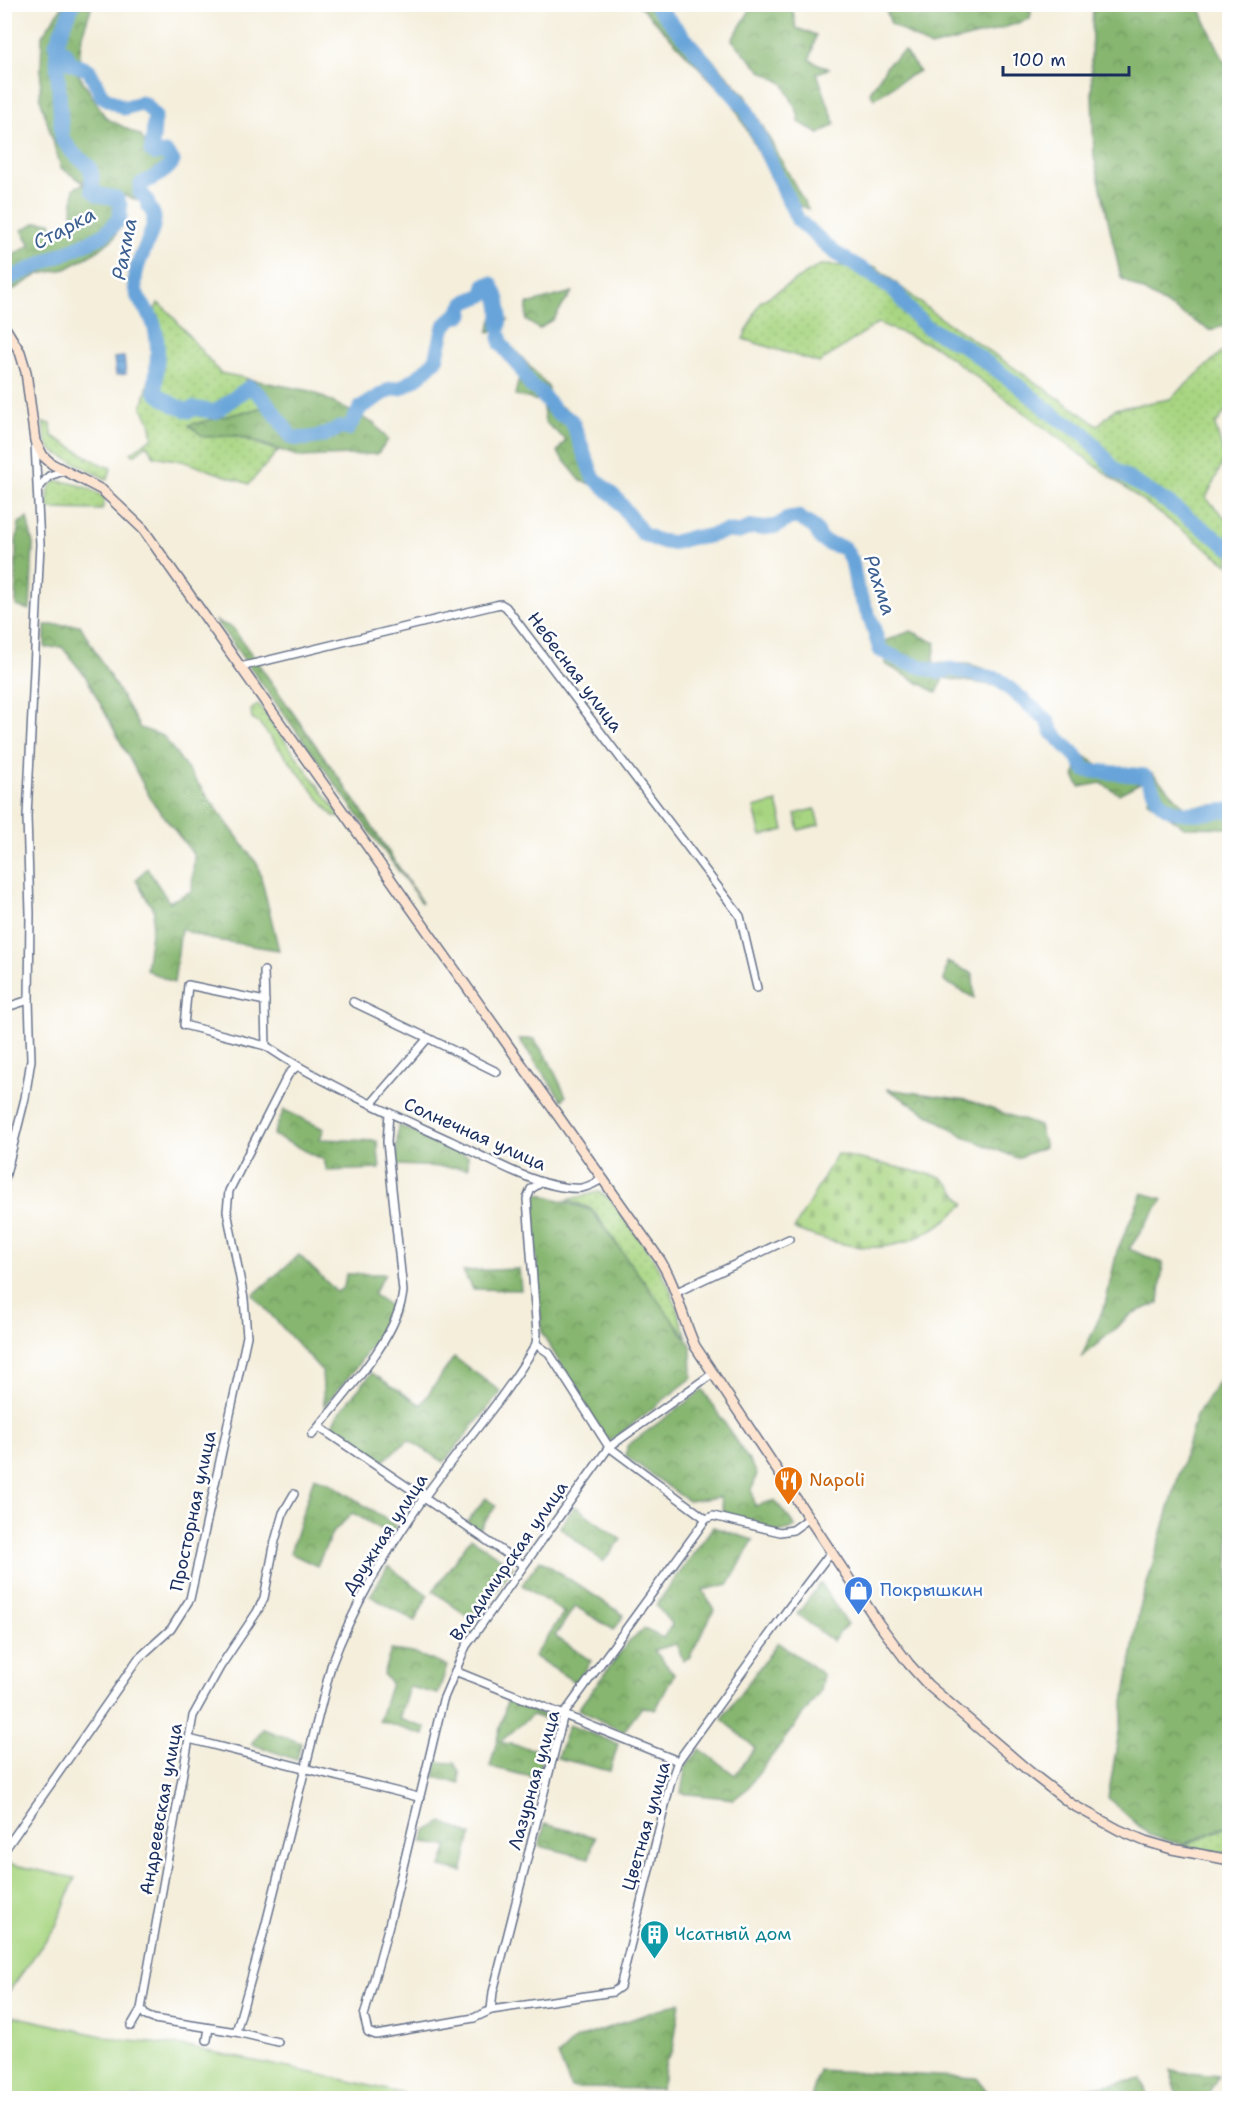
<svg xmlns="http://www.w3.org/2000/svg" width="1234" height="2103" font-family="'Shantell Sans',sans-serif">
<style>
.grass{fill:url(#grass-dots);stroke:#628270;stroke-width:1.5}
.forest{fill:url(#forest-crowns);stroke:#507266;stroke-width:1.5}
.cemetery{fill:url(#cemetery-stones);stroke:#628270;stroke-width:1.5}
.park{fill:url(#park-tufts);stroke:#628270;stroke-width:1.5}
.garden{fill:#a8d581;stroke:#628270;stroke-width:1.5}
.water{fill:url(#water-rules);stroke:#426a9c;stroke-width:1.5}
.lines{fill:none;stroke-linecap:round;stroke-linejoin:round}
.river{stroke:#68a4d9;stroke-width:15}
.street-casing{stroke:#67728a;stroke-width:10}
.secondary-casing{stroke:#67728a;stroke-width:12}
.street{stroke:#fff;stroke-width:7}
.secondary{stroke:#fde4d0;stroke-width:9}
.rail-casing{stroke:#1b2f5e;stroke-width:4.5}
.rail{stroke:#fff;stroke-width:2;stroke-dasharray:7;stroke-linecap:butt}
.labels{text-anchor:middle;stroke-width:5;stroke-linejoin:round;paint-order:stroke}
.street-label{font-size:18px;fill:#1b2f5e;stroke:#fff}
.food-label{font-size:18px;fill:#c56008;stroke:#fff;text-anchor:start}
.shop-label{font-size:18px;fill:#366cbe;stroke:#fff;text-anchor:start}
.culture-label{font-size:18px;fill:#0d838f;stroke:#fff;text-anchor:start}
.water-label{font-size:20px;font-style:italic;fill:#3a5e8f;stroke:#fff}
</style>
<defs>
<pattern id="grass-dots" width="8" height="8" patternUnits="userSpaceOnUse" patternTransform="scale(1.5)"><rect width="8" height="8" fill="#a8d581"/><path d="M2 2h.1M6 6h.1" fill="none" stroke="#90b772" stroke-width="1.8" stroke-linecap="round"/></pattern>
<pattern id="forest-crowns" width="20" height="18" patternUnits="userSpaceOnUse" patternTransform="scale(1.5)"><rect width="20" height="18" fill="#86b66f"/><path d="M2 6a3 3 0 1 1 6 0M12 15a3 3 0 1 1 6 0" fill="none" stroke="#6d945e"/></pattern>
<pattern id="cemetery-stones" width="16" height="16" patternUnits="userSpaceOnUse" patternTransform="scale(1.5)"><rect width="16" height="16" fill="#a8d581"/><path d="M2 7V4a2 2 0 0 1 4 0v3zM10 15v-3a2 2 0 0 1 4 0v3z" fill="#90b772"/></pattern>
<pattern id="park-tufts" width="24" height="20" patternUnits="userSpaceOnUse" patternTransform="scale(1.5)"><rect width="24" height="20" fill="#a8d581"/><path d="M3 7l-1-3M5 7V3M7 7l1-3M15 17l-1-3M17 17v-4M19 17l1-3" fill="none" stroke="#90b772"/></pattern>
<pattern id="water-rules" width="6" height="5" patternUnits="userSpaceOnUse" patternTransform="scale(1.5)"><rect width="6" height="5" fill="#68a4d9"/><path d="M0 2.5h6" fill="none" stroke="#5586b3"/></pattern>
</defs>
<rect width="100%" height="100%" fill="#fff"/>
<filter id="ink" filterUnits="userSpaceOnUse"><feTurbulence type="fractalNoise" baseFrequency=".0167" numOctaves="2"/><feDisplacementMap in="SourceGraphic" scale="12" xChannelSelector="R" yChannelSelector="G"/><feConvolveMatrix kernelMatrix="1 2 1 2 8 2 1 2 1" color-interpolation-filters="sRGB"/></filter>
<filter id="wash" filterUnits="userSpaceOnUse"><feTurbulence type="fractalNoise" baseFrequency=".008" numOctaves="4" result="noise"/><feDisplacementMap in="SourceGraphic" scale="24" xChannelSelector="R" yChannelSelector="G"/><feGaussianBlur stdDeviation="1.35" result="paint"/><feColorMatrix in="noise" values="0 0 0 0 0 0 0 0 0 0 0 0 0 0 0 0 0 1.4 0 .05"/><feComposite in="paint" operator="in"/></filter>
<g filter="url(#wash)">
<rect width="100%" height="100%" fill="#f4eedb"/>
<g class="grass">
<polygon points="820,265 876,267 932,312 1098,425 1115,409 1170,399 1223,351 1229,351 1229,407 1215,425 1225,458 1206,498 1229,522 1229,565 936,347 878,323 819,363 743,339 760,302"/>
<polygon points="158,303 169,312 220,373 246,378 244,386 262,394 272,405 189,425 204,437 236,436 278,451 249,484 182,461 154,456 147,445 134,455 131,453 153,437 150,421 142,408 150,376 160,370 159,336 153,314"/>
<polygon points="43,423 51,424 52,436 102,465 111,468 108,480 52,451 46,441"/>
<path d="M 56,481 C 76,482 90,488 105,498 L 102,510 L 49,509 C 48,498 46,488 56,481 Z"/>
<polygon points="258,704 341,817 333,816 259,723 252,719 251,710"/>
<polygon points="598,1192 609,1198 650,1253 669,1286 687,1338 652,1294 592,1209 567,1200"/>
<polygon points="1229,1826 1229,1854 1183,1846"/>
</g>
<g class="forest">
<polygon points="63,5 92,5 82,36 77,72 106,118 141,136 149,151 157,156 165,157 167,166 137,186 141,201 84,183 61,168 40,98 42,36"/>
<polygon points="639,5 662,5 746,96 808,209 783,199 732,102"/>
<polygon points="753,5 792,5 796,28 816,35 810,60 829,69 817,73 835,124 819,134 799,122 798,113 783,83 761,71 732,40"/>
<polygon points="884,5 883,5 1032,5 1030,19 991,32 930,47 891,24"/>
<polygon points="1093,5 1199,5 1204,19 1229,71 1229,323 1211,331 1121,278 1094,157 1091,61"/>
<polygon points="904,51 919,71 901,81 874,99 870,92 888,64"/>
<polygon points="83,184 116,202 123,214 115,237 98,251 66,269 39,274 5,295 5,260 31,245 22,230 37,222 51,222 55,236 71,226 74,188"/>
<polygon points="572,292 553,320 539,329 526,320 527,304"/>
<polygon points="493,317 508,320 497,330 488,332"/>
<polygon points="515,350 549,388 547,398 573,414 580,453 594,485 581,481 557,452 566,440 545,422 542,402 515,395 519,377"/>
<polygon points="247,379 311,391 375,424 388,440 377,454 300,457 236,435 204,437 189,425 273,405 263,392 245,384"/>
<polygon points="27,518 33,544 30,610 16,606 16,543 19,523"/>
<polygon points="216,621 233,628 358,805 422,903"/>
<polygon points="45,625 80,625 140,728 163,736 258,865 279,950 209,939 181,929 174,983 146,970 154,911 136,880 147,868 169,902 192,891 194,855 152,801 86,677 62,647 45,648"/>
<polygon points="911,631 936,643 933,663 968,664 985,669 998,686 943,678 937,693 885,664 884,641"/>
<polygon points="1082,754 1103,768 1131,771 1142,782 1119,794 1101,783 1080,787 1074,777"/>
<polygon points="1152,773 1185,807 1229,804 1229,828 1184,827 1148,801"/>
<polygon points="947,962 973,974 974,998 944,981"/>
<polygon points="519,1039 534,1039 548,1059 566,1096 562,1100"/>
<polygon points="887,1089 967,1100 1039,1126 1045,1147 1017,1158 965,1137"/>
<polygon points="284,1110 324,1129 320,1139 377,1141 380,1169 327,1171 324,1160 273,1135"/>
<polygon points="398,1125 468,1156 468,1168 396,1165"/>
<polygon points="537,1193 591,1210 691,1345 692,1378 608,1443 542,1333 533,1209"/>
<polygon points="1142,1193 1163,1199 1129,1249 1163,1263 1159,1303 1133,1313 1081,1358 1105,1305 1117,1251"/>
<polygon points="299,1255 337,1292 344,1287 346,1274 385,1274 373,1294 396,1310 355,1369 324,1406 322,1371 253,1295"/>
<polygon points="519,1269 521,1290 472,1289 463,1271"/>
<polygon points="454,1357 501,1392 444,1462 409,1440 383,1461 332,1425 340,1411 372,1373 421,1405"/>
<polygon points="1229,1365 1229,1825 1182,1845 1149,1835 1108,1798 1139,1611 1196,1416"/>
<polygon points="703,1390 757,1473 752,1490 755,1506 775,1500 796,1527 779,1532 725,1516 720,1497 688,1501 626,1456 627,1446"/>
<polygon points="314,1477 330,1483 396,1526 391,1535 353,1513 332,1533 317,1566 290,1553"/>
<polygon points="486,1498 496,1506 479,1530 467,1522"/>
<polygon points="575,1506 621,1540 603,1562 560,1527"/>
<polygon points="713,1527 753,1540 729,1584 703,1590 714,1610 689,1658 683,1660 676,1644 654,1650 674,1674 656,1709 642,1707 623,1732 578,1709 629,1641 644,1629 663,1638 672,1625 656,1605"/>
<polygon points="471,1538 513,1567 474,1621 433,1591"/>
<polygon points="540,1560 624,1615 614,1630 575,1606 555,1636 591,1661 576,1683 534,1656 564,1613 522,1585"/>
<polygon points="388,1566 428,1595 415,1621 370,1596"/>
<polygon points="821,1583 847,1624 833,1641 797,1614"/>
<polygon points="778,1642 823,1674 820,1692 747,1789 734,1799 681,1793 685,1768 700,1749 735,1775 755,1748 722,1719"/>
<polygon points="391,1650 413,1653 447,1666 438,1694 409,1687 399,1719 426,1728 424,1735 379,1721 391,1683 383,1674"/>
<polygon points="507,1701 551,1718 550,1721 532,1715 500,1742 544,1751 536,1778 490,1767"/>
<polygon points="569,1725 618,1744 610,1771 557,1758"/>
<polygon points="263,1729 301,1743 297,1760 251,1744"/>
<polygon points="436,1762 454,1763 459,1772 460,1784 435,1777"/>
<polygon points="442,1822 471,1835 462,1872 441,1867 448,1846 422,1843 426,1831"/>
<polygon points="545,1824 595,1837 589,1858 539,1846"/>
<polygon points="680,2002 673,2050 666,2061 661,2089 571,2088 558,2056 576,2039"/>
<polygon points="819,2070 977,2078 992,2098 811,2098"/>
<polygon points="1170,2071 1218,2076 1206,2098 1179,2098"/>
<polygon points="1142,2079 1148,2098 1029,2098"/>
</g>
<path class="cemetery" d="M 837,1154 L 941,1177 L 949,1184 L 965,1204 C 956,1211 947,1221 936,1227 C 886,1259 847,1248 794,1229 Z"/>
<g class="park">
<polygon points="777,802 784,830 761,836 754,808"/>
<polygon points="815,809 819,825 799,830 795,814"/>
</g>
<g class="garden">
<polygon points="5,1863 75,1878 56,1926 5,1997"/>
<polygon points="5,2014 120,2040 183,2046 345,2080 421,2098 5,2098"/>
</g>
<polygon class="water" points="124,357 126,374 116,375 114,358"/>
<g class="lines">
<g class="river">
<path d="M 73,4 L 56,44 L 67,55 L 70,63 L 89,70 L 102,96 L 124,108 L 141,103 L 146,105 L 155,116 C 153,128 154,139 151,151 L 156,154 L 166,153 L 173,161 C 169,171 151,179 141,184 L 140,192 L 147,200 C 147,208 155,212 154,220 C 152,243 133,262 135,286 C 136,302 148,308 153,322 C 161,344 156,369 155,391 C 162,399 179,409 190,411 L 193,408 L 215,412 L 249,387 C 264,394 282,424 292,438 C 311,440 325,436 341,427 L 348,429 L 361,407 L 391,389 L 401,388 L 419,376 L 436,360 L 444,326 L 457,314 L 459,316 L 462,314 L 461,308 L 466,302 L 483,295 L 485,285 L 491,284 C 500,299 501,310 499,327"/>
<polyline points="655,4 746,109 798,220 835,253 869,273 897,293 911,312 928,328 964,346 1020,387 1056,417 1085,434 1115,470 1168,503 1230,548"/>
<polyline points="4,281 102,236 120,219 120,205 116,198 99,195 92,189 92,175 89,166 74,154 62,139 56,44"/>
<path d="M 500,337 L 501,344 L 519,366 L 531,386 L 539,391 L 556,412 L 572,421 L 593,477 L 617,499 L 643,534 L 659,541 L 672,543 L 693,537 L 704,537 L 727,531 L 739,532 L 752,527 L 761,528 L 777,526 L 789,518 L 798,517 L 815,528 L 821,539 L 827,543 L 844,548 L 852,561 L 857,589 L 872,623 L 880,650 L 905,662 L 939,672 L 950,669 L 998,679 L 1047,720 L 1053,733 L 1078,758 L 1085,770 L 1144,776 C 1152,783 1153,793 1159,801 C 1175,820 1208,812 1230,810"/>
</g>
</g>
</g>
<g filter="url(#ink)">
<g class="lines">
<defs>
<g id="street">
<polyline points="38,489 49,476 64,471"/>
<polyline points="240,667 496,605 501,604 506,607 740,916 757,988"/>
<path d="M 264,971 L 266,1046 C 324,1085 390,1113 453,1142 C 487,1158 543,1191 581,1188 C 589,1187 595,1183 602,1179"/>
<polyline points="265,1001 188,985 184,1025 266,1046"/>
<polyline points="353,1002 428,1038"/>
<polyline points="4,1008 29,1000"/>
<polyline points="371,1104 428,1038 497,1072"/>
<polyline points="4,1182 25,1098 31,1060 29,1000 30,913 27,817 40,544 35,444"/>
<polyline points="677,1292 789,1239"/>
<polyline points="536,1344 549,1353 609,1447 706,1519 564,1714 493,1992 491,2010 474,2018 376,2035 368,2032 364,2016 390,1921 443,1700 466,1646 609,1447 712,1374"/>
<polyline points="319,1427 523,1565"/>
<path d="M 312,1435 C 341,1398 399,1337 403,1291 L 387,1142 L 389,1113"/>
<polyline points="706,1519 713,1516 780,1532 793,1530 808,1519"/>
<polyline points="455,1671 678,1761"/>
<polyline points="189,1739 418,1797"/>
<polyline points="4,1851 138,1659 171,1629 190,1599 247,1336 244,1299 227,1211 229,1191 288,1075 297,1066"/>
<polyline points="141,2009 146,2016 154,2019 236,2032 278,2042"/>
<polyline points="491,2010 613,1992 620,1987 671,1781 678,1761 790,1606 831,1552"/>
<polyline points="131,2026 141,2009 193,1716 220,1667 257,1612 264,1598 275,1541 283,1513 294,1494"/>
<path d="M 236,2032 L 261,1943 L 331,1666 C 353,1606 386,1552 423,1499 C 460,1447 504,1400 536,1344 L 537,1334 L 527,1199 L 531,1189 L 542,1182"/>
<polyline points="207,2040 209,2028"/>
</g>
<path id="secondary" d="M 4,326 L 20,352 L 26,372 L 35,441 L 43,456 L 52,464 L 102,490 L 143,529 L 660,1260 C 677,1287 682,1318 695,1346 L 879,1624 L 909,1664 L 928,1685 L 1030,1772 L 1071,1804 L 1119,1830 L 1145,1841 L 1172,1849 L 1230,1860"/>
</defs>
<use href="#street" class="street-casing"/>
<use href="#secondary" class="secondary-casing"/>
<use href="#street" class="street"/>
<use href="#secondary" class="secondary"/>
<defs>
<polyline id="rail" points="1226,4 1230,13"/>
</defs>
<use href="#rail" class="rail-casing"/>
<use href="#rail" class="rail"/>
</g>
</g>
<defs>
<symbol id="restaurant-pin" viewBox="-11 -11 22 30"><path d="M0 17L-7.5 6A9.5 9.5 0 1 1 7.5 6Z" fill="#e8710a" stroke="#fff"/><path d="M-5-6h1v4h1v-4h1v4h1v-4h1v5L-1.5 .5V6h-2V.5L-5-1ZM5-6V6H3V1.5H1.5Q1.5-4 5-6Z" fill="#fff"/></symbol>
<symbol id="shop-pin" viewBox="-11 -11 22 30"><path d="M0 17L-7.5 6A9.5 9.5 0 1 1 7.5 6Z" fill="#3f7fe0" stroke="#fff"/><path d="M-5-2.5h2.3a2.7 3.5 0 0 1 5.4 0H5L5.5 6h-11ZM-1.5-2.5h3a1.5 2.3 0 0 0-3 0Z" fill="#fff"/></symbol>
<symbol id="building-pin" viewBox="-11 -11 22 30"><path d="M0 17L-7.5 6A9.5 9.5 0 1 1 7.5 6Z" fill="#0f9aa8" stroke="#fff"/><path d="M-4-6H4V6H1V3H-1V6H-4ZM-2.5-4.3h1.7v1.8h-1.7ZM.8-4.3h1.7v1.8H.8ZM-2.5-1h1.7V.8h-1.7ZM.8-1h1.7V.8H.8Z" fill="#fff"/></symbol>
</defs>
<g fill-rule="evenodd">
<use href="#restaurant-pin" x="772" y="1464" width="33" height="45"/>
<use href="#shop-pin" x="842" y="1574" width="33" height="45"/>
<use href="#building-pin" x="638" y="1918" width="33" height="45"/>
</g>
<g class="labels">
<g class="street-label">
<text transform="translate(575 672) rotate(53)" y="6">Небесная улица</text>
<text transform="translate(475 1134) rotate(24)" y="6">Солнечная улица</text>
<text transform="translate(193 1511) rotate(-78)" y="6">Просторная улица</text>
<text transform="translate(385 1534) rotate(-57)" y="6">Дружная улица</text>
<text transform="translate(509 1561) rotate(-55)" y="6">Владимирская улица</text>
<text transform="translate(534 1780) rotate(-74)" y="6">Лазурная улица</text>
<text transform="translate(161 1809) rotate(-80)" y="6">Андреевская улица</text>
<text transform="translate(646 1826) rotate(-74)" y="6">Цветная улица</text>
</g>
<g class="food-label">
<text x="809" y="1486">Napoli</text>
</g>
<g class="shop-label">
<text x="880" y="1596">Покрышкин</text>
</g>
<g class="culture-label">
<text x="675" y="1940">Чсатный дом</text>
</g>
<g class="water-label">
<text transform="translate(64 228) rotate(-28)" y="7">Старка</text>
<text transform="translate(124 249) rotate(-79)" y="7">Рахма</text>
<text transform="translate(880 585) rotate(72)" y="7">Рахма</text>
</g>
</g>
<rect width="1234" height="2103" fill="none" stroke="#fff" stroke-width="24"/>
<path d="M1003 66v9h126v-9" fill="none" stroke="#1b2f5e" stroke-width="3"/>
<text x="1012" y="66" font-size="18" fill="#1b2f5e" stroke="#ffffff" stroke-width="4.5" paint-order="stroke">100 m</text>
</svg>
